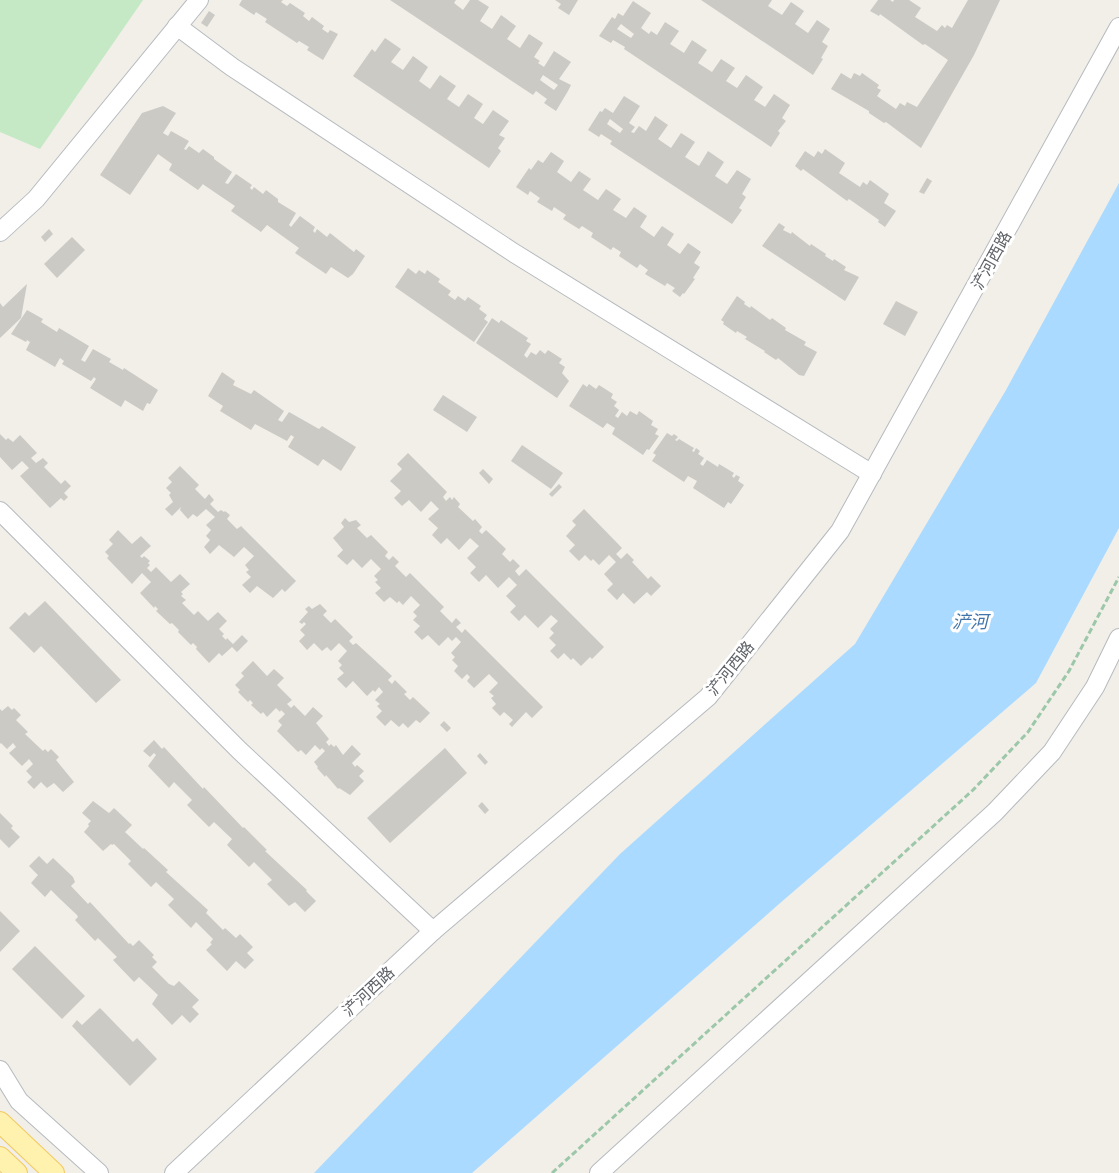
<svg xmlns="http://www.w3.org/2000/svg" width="1119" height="1173" font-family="Roboto,'Noto Sans SC',sans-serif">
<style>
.green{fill:#c5e8c5}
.water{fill:#aadaff}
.building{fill:#cccac5;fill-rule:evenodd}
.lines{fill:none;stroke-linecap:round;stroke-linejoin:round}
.secondary-casing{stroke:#b6babf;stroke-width:20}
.primary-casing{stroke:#f2c960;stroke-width:22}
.path{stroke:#9cc7a9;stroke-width:3;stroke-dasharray:6 3;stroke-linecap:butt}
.secondary{stroke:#fff;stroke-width:18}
.primary{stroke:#fff2af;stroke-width:20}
.labels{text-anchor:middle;stroke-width:6;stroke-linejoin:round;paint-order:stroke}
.street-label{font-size:16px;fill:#5f6368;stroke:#fff}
.water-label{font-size:18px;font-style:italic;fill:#4174aa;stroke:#fff}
</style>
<rect width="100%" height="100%" fill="#f1efe8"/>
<polygon class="green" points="0,0 143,0 40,149 0,132"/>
<polygon class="water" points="1119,183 1119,528 1036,683 779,904 472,1173 314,1173 620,854 855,644 1006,390"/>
<g class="building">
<polygon points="242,0 283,0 281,2 287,6 290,3 305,13 303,16 309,21 312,17 324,26 322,29 328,33 330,30 338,34 323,60 307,50 309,47 299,41 297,43 265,22 267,19 256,12 254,15 239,5"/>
<path d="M 390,0 L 456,0 L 454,3 L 463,10 L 470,0 L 478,0 L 489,7 L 480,21 L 492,29 L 501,15 L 516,26 L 507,39 L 520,48 L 529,34 L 543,43 L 534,57 L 540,61 L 538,63 L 544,67 L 554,51 L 571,62 L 559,79 L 571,85 L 568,91 L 556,111 L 544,103 L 547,99 L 536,91 L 533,95 ZM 543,75 L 558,85 L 554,90 L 540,80 Z"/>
<polygon points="555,0 578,0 569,15 558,8 561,4"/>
<polygon points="701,0 772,0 768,6 782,15 791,2 804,11 795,24 808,33 817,20 830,29 822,42 828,46 821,58 823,59 813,75"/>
<polygon points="878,0 890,0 893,2 894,0 909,0 921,8 915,17 937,31 942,25 945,28 947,25 952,28 968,0 1000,0 974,55 921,148 886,122 884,123 869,113 869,111 831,89 841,73 851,79 854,73 860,76 862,73 879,85 877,88 881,90 877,96 896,109 900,103 905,106 907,102 917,107 948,60 925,44 923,45 880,14 879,16 870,11"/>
<path d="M 633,1 L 651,13 L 641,28 L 649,34 L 651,31 L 657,35 L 665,22 L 679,31 L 670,44 L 684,53 L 692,40 L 707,50 L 698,63 L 712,72 L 721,59 L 735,68 L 726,81 L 737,88 L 746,75 L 763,87 L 754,100 L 765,107 L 774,94 L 790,105 L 782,118 L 786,121 L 778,131 L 780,133 L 771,147 L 624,49 L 625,47 L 613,40 L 611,43 L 599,36 L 612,17 L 615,19 L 618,13 L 623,16 ZM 621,24 L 634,34 L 631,38 L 617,29 Z"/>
<polygon points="209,11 215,15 207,27 201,23"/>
<polygon points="385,38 401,49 391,62 403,70 413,56 428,67 419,81 430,89 440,75 456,86 447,99 459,107 468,94 483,104 474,118 483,124 493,110 509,121 499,135 505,138 498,148 501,151 489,168 353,76 372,49 375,52"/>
<path d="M 624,96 L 640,106 L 629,123 L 635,127 L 631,132 L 634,133 L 639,126 L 646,131 L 655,116 L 668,125 L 658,139 L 671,148 L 681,133 L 695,142 L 685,157 L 699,166 L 708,151 L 724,162 L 715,176 L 727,184 L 737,170 L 751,179 L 742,194 L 746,197 L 739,208 L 742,210 L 732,224 L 610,144 L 612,141 L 601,134 L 599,137 L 588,130 L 600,111 L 602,112 L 605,108 L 613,113 ZM 610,119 L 623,129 L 620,133 L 607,124 Z"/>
<polygon points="163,106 176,113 163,133 168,136 171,131 189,141 184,149 186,150 189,146 199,153 203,149 214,157 214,159 232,172 225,183 228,184 236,174 252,185 250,188 252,190 254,187 263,194 266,190 278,199 278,202 296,213 289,225 291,227 300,216 315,227 313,231 315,233 317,229 327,237 330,233 354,252 356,249 365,256 353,274 348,278 331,267 326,274 295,253 299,248 267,225 261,232 231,211 235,206 204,185 203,184 198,190 169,170 172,164 158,154 130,195 100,175 142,113"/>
<polygon points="825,149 845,163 839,173 860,187 863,182 867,185 870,180 889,194 884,203 896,211 885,227 878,222 879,220 849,199 847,201 803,169 801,171 795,166 805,151 814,157 818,151 822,154"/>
<polygon points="551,152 564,161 557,172 571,182 579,171 591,179 583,190 598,200 606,189 621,199 613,210 626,218 634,207 647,216 640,227 654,237 662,226 674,234 667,245 680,254 688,243 701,252 694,263 700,267 693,278 695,279 684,294 683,293 680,297 672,291 675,288 667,283 665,286 645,274 648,270 640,264 637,268 619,256 621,252 613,247 611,250 591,237 593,233 582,226 579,229 563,219 566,215 554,207 552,211 537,202 540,198 530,191 528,195 516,187 529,168 531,170 538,160 543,163"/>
<polygon points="927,178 932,181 924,194 919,192"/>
<polygon points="779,223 785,227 783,230 791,234 792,232 810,246 811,244 826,254 825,256 833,261 834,259 846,267 844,270 859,277 845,301 762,246"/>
<polygon points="49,229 53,234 45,242 41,237"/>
<polygon points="72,237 85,250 57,278 44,264"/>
<polygon points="408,268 416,274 419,270 425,274 427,270 440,279 438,282 451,291 448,295 455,300 458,296 465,301 468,297 481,306 479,309 487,315 484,319 488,322 474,342 395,287"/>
<polygon points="27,284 21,318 0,338 0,303 3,307"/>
<polygon points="737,296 745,302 744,304 750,308 751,306 770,320 772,318 786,328 785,330 806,342 804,345 817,352 804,376 799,375 778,358 776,360 764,352 765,351 745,339 747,337 737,331 736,333 723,324 724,322 721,320"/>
<polygon points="896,301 918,312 905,336 883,324"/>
<polygon points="27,310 43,319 41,322 57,332 59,328 89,346 81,360 85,362 93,349 111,359 109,362 123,370 124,368 158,390 150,404 147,403 143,411 125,400 121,407 90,388 96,379 94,377 91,381 62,364 64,361 60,358 55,367 26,350 30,342 27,340 26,342 11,334"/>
<polygon points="492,318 499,323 501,320 528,338 526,341 531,344 524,355 527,358 531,352 536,355 540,350 545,354 548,350 562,359 559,363 565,367 562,373 569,381 557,398 476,343"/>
<polygon points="222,372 235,381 233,385 251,394 254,390 284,411 278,420 282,422 289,412 319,429 322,426 356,447 341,471 323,459 318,466 288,447 294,437 291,435 287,441 255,424 251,430 220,411 223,406 208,396"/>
<polygon points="583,384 587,387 589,384 596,389 599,385 613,394 611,398 617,402 614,406 619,410 615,416 618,418 622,412 627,416 630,411 637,415 639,411 653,421 651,425 658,429 655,434 659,436 649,450 647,449 643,455 612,434 615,428 607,423 603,428 569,406"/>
<polygon points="443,395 477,417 467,432 433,410"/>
<polygon points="667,433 672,436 674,434 678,437 675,440 677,441 679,439 694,448 692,451 694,452 696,448 700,451 698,454 704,458 700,464 703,466 707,460 718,467 719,464 734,473 732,476 734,478 736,475 740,477 738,481 744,485 731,504 728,502 724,508 693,488 697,481 688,476 684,482 652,461 656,455 653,453"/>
<polygon points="0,434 6,440 8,438 13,442 20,435 37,453 31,458 36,463 43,458 48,463 44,467 61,484 65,480 71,486 64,493 68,497 64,501 61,498 50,508 20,476 29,468 22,461 12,470 0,457"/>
<polygon points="522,445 563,473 551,489 511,461"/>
<polygon points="408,453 447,492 443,497 446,501 450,497 452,500 454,497 460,504 458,507 473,521 475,519 482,527 479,531 482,534 486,530 506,549 502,554 510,562 513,559 520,566 515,571 519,576 526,569 604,647 592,659 590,657 581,666 573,658 571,660 564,653 558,659 550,651 556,645 549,638 554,633 550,629 558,621 551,615 538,628 525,615 519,621 510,612 516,606 506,596 517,585 509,577 498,588 486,575 479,582 470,573 476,567 467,558 479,546 470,538 459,550 447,538 441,544 432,535 438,528 428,519 439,509 431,501 421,512 409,500 402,506 394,498 401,491 390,481 402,469 397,464"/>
<polygon points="180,466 199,485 195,489 205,499 209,494 214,500 210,504 218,512 221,510 224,512 225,511 230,515 227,519 237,529 241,526 296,581 285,592 282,589 273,598 257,586 250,593 242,585 251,577 246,572 249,570 245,565 254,556 244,547 234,557 219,545 210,554 204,547 210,540 206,536 211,530 206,525 215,517 206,509 197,517 193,514 188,519 180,510 181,507 172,516 165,509 173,502 169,495 171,493 166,488 172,482 168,478"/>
<polygon points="483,469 493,479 489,484 479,473"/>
<polygon points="559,484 562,487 552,497 549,494"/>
<polygon points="584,509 622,548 616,554 621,559 627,553 634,560 632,562 648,579 651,576 661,586 651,596 647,592 634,604 623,593 617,600 607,590 613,584 604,574 616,562 609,555 599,565 593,559 591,561 585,555 579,561 569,551 575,545 566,536 576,525 572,521"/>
<polygon points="345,518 349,522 356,520 361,525 357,528 367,538 371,535 388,552 385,556 389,560 393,556 399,562 395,566 406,577 410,573 444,607 440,611 452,623 456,618 461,623 456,627 462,633 465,629 543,707 532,718 526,712 512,727 509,724 513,720 504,712 500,716 492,708 496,704 491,698 494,696 489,692 498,683 489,674 474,688 467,681 470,677 467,674 462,679 454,671 458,666 452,660 455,657 451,653 461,642 456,637 452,641 448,637 439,646 428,635 422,640 414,632 420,626 413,620 417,616 413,612 420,605 411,596 403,605 399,601 397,603 390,597 384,602 375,593 381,588 375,582 378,580 374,576 381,569 371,559 362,568 353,559 347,565 337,556 343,550 333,538 344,527 341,523"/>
<polygon points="118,530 132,544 141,536 151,546 140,556 142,558 144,556 150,561 148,563 150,565 147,568 151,572 156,567 171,582 180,574 190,584 181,592 183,594 181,596 186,600 182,603 194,615 198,611 208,621 218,612 227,621 219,629 224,634 222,636 226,640 227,638 233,644 242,635 248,641 237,652 232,647 222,656 219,653 209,663 196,649 197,647 193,643 191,645 178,632 179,630 172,623 170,624 156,611 158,609 155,606 154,608 140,593 151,582 142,573 132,584 107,558 109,556 105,552 113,544 109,540"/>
<polygon points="45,601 121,680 96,703 41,646 34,653 9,628 25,612 29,616"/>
<polygon points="320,604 327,611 323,615 331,623 335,619 353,637 349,641 353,645 356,643 392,676 388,680 392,684 395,680 407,692 404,694 410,700 413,697 430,713 420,723 416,720 408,728 403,723 399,727 391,720 385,726 376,717 382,711 377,706 380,704 375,700 383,692 379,687 375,692 373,690 367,696 353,681 346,688 337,679 344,673 339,668 342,665 338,661 347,651 339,643 331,651 327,647 322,651 314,643 307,650 299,641 305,635 300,630 306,624 304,622 302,624 299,622 308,612 305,609 309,606 312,609"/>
<polygon points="253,661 267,676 274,669 284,678 277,685 292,700 287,704 291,708 294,705 305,716 313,707 323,716 316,723 329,739 326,742 329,746 331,744 334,747 336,745 343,755 352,745 361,754 352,763 355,767 357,765 364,771 359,776 364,781 350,795 339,788 338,789 326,775 325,777 317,768 318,767 314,762 325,751 322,748 320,750 315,745 306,755 301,750 298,752 277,731 282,725 278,721 285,714 281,710 280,712 276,708 267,717 263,712 261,714 251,705 253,703 250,700 248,702 238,692 240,690 235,685 244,676 241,673"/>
<polygon points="8,706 12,710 14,708 21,715 16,720 28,732 25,734 43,751 45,749 48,752 51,749 59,757 56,760 74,782 63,792 54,783 47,788 41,782 34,789 27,782 32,777 26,771 33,764 29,759 22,766 9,753 16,747 13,743 7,749 1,743 0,744 0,709 2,711"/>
<polygon points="444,721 451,728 447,732 440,725"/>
<polygon points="154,740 162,749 164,747 203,789 204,787 243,828 244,827 267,850 265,851 307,890 306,891 316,901 305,912 295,902 289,906 267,884 272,880 254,862 249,867 227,845 232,839 214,822 209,827 187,805 192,800 174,782 169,788 148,766 156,755 154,753 150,757 143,751"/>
<polygon points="445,748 467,773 390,843 367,818"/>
<polygon points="480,753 488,762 485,765 477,756"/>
<polygon points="93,801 109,813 114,808 132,825 125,832 143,849 144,848 168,870 166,872 208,910 206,913 223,930 225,928 236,938 240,934 253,947 247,953 254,960 245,969 236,961 227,971 206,950 212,944 210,943 213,939 196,922 191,928 168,905 174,899 156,882 151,887 128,864 131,861 114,844 112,845 111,844 103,851 84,832 89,826 88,824 91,821 82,813"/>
<polygon points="482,802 489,810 485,814 478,806"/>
<polygon points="0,813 13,826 11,828 20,837 9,848 0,839"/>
<polygon points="39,856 47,864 53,858 73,877 75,882 71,886 88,904 90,902 129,944 130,943 133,946 139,940 154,955 152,957 157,962 152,967 169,984 174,986 179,981 199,1000 192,1007 199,1014 190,1023 182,1015 172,1025 152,1004 158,995 139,977 134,982 113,960 117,957 98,938 95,941 75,920 78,917 77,915 59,898 51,890 45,897 31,883 38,875 29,866"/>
<polygon points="0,911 20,931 0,952"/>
<polygon points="35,946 85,996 62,1019 12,969"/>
<polygon points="100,1008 133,1042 137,1038 157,1059 130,1086 72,1026 77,1020 82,1025"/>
</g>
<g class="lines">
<defs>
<g id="secondary">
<polyline points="177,26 232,67 514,253 872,474"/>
<polyline points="0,232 36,199 199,0"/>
<polyline points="0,511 240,751 433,931"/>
<polyline points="0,1070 19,1101 99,1173"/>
<polyline points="174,1173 433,931 708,697 840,531 1119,27"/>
<polyline points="599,1173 995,812 1052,752 1095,687 1119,638"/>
</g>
<g id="primary">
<polyline points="0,1122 54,1173"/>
<polyline points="0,1157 17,1173"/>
</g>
</defs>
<use href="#secondary" class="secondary-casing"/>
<use href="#primary" class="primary-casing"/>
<polyline class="path" points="552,1173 973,790 1028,732 1069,671 1119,577"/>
<use href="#secondary" class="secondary"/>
<use href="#primary" class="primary"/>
</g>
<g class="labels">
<g class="street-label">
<text transform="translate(991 260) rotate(-61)" y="6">浐河西路</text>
<text transform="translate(730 668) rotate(-51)" y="6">浐河西路</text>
<text transform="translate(368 991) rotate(-43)" y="6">浐河西路</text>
</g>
<g class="water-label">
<text x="970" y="628">浐河</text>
</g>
</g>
</svg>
